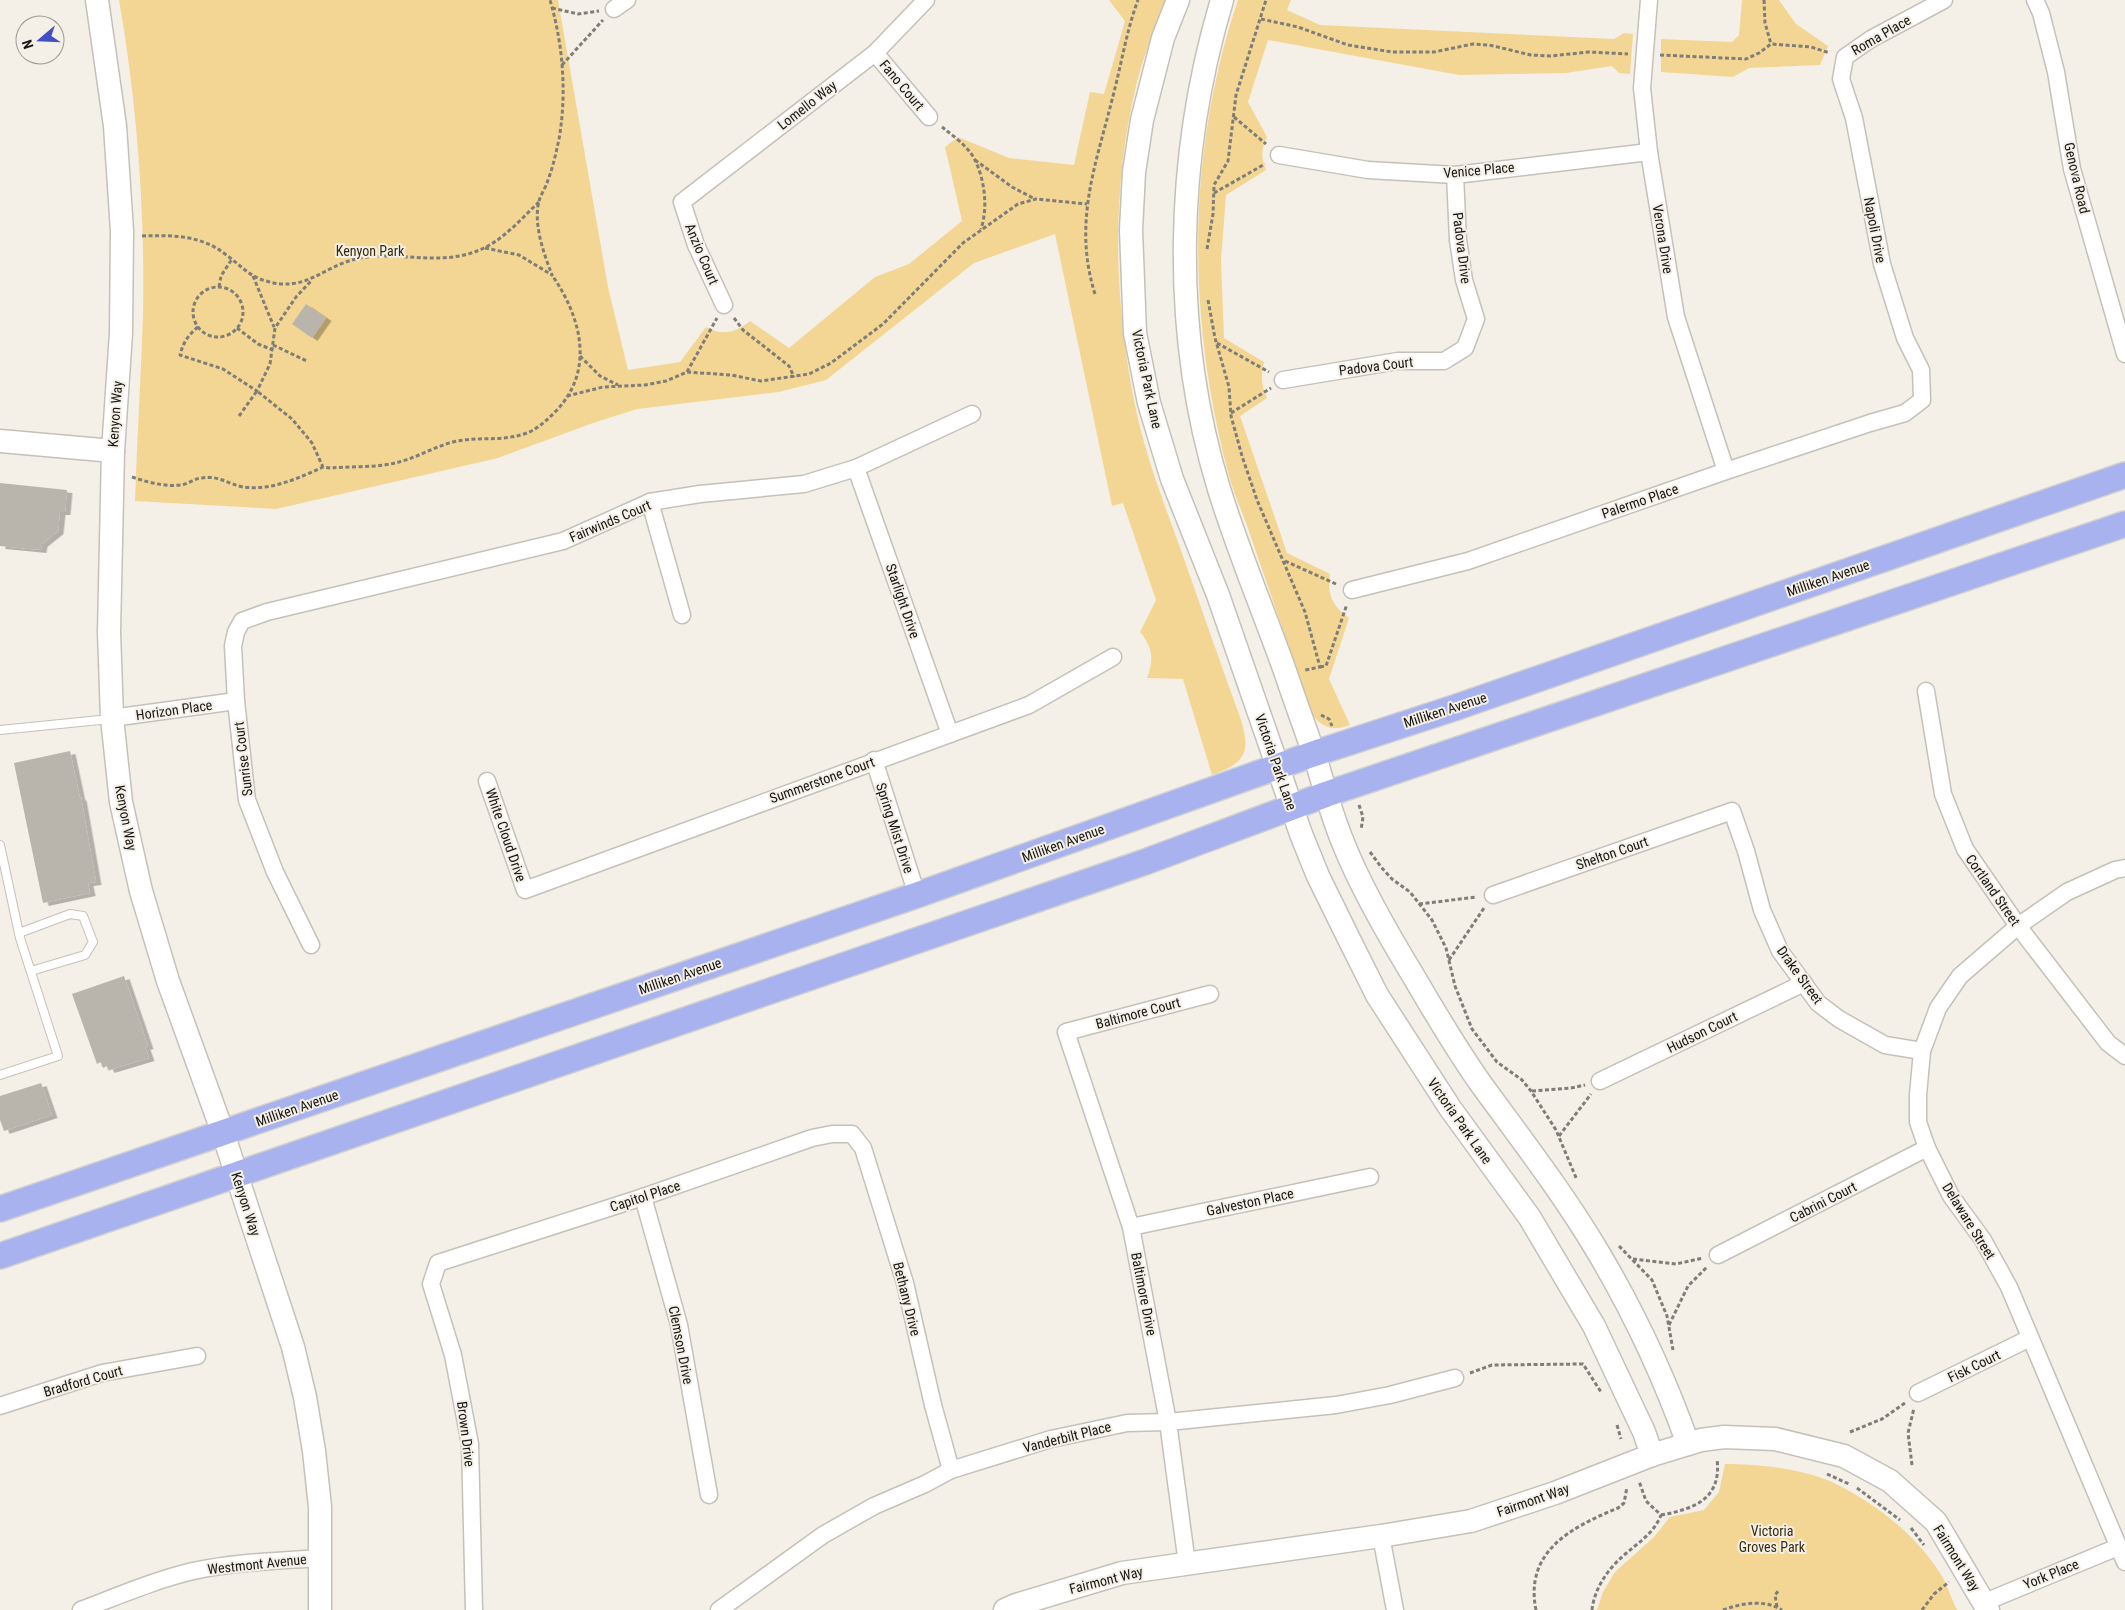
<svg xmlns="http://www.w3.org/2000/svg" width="2125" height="1610" font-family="'Roboto Condensed',sans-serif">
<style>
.green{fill:#f3d693}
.building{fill:#b9b5ad;filter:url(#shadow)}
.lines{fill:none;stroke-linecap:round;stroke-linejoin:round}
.lane-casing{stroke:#c5c1b9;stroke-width:10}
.street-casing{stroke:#c5c1b9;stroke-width:19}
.secondary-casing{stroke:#c5c1b9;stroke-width:25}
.primary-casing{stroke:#d1d0d0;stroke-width:28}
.path{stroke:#7f7d77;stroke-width:3;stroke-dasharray:4 2.5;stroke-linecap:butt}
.lane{stroke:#fff;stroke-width:8}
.street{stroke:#fff;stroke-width:16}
.secondary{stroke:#fff;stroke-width:22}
.primary{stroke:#a7b2ee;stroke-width:25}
.labels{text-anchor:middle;stroke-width:4;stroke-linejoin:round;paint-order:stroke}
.street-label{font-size:14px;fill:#171613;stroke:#f4f0e7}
.park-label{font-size:14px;fill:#372b0b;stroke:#f4f0e7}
</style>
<defs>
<filter id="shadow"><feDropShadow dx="5.5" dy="3" stdDeviation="0" flood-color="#0004"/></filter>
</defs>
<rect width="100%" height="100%" fill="#f4f0e7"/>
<g class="green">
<path d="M 119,0 L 558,0 L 608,287 L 628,370 L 680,362 L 706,327 C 722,336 736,333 750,321 L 789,348 L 875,277 L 909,264 L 962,221 L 945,147 L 958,137 L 1009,158 L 1074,165 L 1090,92 L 1104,94 L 1125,21 L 1109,0 L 1165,0 C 1155,28 1143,57 1136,86 C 1110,194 1114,311 1138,419 C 1149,466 1167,511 1183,556 C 1202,610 1221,665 1241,720 C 1251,753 1245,763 1212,775 L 1183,679 L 1147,678 C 1154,660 1153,647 1140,632 L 1156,600 L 1123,503 L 1112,506 L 1055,234 L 974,263 L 826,380 L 779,392 L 637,409 L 593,423 L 498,458 L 276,509 L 135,501 C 137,439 141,376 143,314 C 145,210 137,103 119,0 Z"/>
<path d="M 1238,0 L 1291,0 L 1287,10 L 1320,25 L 1614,39 L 1624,33 L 1633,34 L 1630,74 L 1619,73 L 1612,66 L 1566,73 L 1459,75 L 1268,40 L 1248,102 L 1267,137 C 1261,150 1261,157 1266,170 L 1226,195 L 1221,260 L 1224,338 L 1264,362 C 1261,376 1261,385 1267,398 L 1240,416 L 1287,553 L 1330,574 C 1327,594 1332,606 1349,618 L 1329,679 L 1350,725 C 1334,731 1323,729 1312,714 C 1292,656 1272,598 1252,540 C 1245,518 1235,497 1229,476 C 1187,320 1186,154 1238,0 Z"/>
<polygon points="1742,0 1779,0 1796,24 1828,46 1820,65 1749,68 1733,77 1661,72 1661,39 1732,42 1739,35"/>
<path d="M 1725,1464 C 1759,1464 1804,1469 1834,1483 C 1877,1504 1919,1537 1943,1578 C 1948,1588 1952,1600 1957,1610 L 1597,1610 L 1603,1592 L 1615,1572 L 1654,1537 L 1670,1517 L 1704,1510 L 1719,1492 Z"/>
</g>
<g class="building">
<polygon points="306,304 326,318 312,338 292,324"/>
<polygon points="0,483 67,490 65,512 60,512 58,531 42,544 41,550 0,546"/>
<polygon points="70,751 80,798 81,797 96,882 88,883 90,893 43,903 14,763"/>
<polygon points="124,976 148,1046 145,1047 149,1058 109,1070 107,1066 103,1068 101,1062 97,1064 72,994"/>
<polygon points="41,1083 52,1115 4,1131 0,1120 0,1096"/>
</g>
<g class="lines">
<defs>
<g id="lane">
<polyline points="0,730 110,719"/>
<polyline points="0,845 20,938 58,1056 0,1075"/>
<polyline points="19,933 70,914 83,916 93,942 85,955 31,971"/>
</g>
<g id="street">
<polyline points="1649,0 1642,88 1649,152 1676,317 1726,471"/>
<polyline points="2035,0 2041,13 2056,72 2072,169 2125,354"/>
<polyline points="614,9 627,0"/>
<polyline points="875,53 929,117"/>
<polyline points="1279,155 1368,170 1455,175 1649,152"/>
<polyline points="724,305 696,245 682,202 875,53 926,0"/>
<polyline points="1283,380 1398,361 1444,361 1465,348 1476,319 1464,280 1458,240 1455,175"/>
<polyline points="856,468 950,734"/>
<polyline points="650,502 682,615"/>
<polyline points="1352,590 1468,561 1726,471 1870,423 1905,413 1922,400 1921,370 1905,338 1882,264 1854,118 1841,79 1845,57 1871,39 1944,0"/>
<polyline points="1926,691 1943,794 1965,849 2018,926 2108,1043 2125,1056"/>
<polyline points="112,718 236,701"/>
<polyline points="874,760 917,895"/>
<polyline points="487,781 525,890 1029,705 1113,657"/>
<polyline points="2125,868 2115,870 2067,892 2018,926 1960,976 1938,1008 1922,1051 1918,1095 1918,1122 1927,1148 1951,1196 1983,1240 2009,1287 2125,1562"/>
<polyline points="1493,895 1732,811 1746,851 1762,910 1780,951 1818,1003 1839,1019 1885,1045 1922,1051"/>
<polyline points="311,945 275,872 247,800 236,701 233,646 236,632 242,621 267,612 563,541 650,502 700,494 804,484 856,468 972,414"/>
<polyline points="1600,1081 1804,983"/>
<polyline points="643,1197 679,1325 709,1495"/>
<polyline points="1131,1227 1370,1177"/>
<polyline points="1718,1255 1927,1148"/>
<polyline points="1918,1393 2030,1338"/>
<polyline points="0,1406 102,1373 197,1356"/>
<polyline points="1381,1536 1395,1610"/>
<polyline points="1187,1564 1168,1422 1131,1227 1066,1032 1210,994"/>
<polyline points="1985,1602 2118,1547"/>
<path d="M 81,1610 C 118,1596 155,1580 193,1571 C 235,1562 277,1561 319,1558"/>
<polyline points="474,1610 470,1444 453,1355 431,1284 438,1263 643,1197 812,1138 832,1134 852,1134 863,1148 905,1283 933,1405 951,1470"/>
<polyline points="719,1610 823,1535 874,1506 925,1484 951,1470 1051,1439 1127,1423 1168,1422 1336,1405 1390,1395 1455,1378"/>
</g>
<g id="secondary">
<polyline points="97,0 115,126 122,231 121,333 113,451 109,632 112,718 121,802 141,891 168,981 223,1133 248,1210 293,1347 305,1397 314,1451 320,1507 320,1610"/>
<polyline points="1178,0 1163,38 1142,120 1134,172 1131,230 1135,333 1149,403 1172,479 1218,595 1301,834 1318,876 1347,935 1377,995 1450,1108 1530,1218 1594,1326 1644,1432 1652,1455"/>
<path d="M 1222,0 C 1175,157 1171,332 1219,489 C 1238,551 1264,612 1286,674 C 1296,704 1307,733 1317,763 C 1325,791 1333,819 1344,845 C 1362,890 1389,936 1414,977 C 1435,1013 1457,1050 1481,1084 C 1521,1139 1563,1193 1598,1252 C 1633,1311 1665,1379 1688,1444"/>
<polyline points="0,441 113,451"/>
<polyline points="1005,1610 1016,1605 1122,1573 1381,1536 1471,1521 1555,1493 1652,1455 1701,1440 1724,1437 1775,1439 1844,1456 1890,1481 1936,1522 1988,1610"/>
</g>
<g id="primary">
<polyline points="0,1209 917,895 1313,754 1454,708 2125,475"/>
<polyline points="0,1256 1145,862 1327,794 2125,524"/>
</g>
</defs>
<use href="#lane" class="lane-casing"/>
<use href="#street" class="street-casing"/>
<use href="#secondary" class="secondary-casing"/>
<use href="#primary" class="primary-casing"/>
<g class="path">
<polyline points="1764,0 1765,23 1771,44"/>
<polyline points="552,8 578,14 599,11"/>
<polyline points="1261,19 1298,27 1348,45 1392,52 1434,52 1473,44 1489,45 1531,55 1550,56 1589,52 1628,54"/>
<polyline points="1660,55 1746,59 1759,53 1771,44 1811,47 1830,53"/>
<polyline points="562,65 603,20"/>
<polyline points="1234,117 1266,144"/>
<path d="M 942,127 C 953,136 968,146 975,160 C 985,181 988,208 981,229"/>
<polyline points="975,160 1012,187 1035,199"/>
<polyline points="1214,193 1265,164"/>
<path d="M 142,236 C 172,235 201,235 225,254 C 239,264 250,277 266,281 C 305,293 322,267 356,259 C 398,249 440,269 484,248 C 505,238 522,218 539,202"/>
<path d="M 485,248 L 519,255 L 552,275 C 544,254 533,224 539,201 C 541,194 546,187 548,180 C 553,167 556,153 559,139 C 567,94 563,44 550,0"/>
<polyline points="1207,249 1213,214 1214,185 1228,161 1236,95 1266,0"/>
<polyline points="253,276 274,327"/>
<circle cx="218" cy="312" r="25"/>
<polyline points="219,287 221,276 232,259"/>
<path d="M 1095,294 C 1072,221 1097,162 1114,92 C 1122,61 1127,29 1138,0"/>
<polyline points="1208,300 1215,338 1229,387 1231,416 1242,456 1257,500 1305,612 1320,667 1305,670"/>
<polyline points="734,318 743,330 789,366 794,377"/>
<path d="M 198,327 C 188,335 183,343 180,355 L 223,369 L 257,391 L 270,364 L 275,328 L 296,297 L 312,280"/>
<polyline points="237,328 258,344 273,350"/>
<polyline points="1217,343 1269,372"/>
<polyline points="273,345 307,361"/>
<polyline points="580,356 600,376 618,385"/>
<polyline points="687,372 717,318"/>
<polyline points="567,396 603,387 645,385 666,381 687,372 731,375 761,381 809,374 831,363 883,324 963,243 1018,204 1036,199 1087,204"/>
<polyline points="1231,413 1271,388"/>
<path d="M 239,416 L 257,391 L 292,419 L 312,443 L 323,467 L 331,468 C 353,466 378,468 399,462 C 418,457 434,447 453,442 C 477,436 498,442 524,434 C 537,430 547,420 557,410 C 595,369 581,317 552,275"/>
<path d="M 132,477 C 147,482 164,487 181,485 C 188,484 195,478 202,478 C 218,475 228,484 243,487 C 271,491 299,478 323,467"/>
<polyline points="1285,561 1336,584"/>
<polyline points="1320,667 1326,666 1347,604"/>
<polyline points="1321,715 1329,719 1332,726"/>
<polyline points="1359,805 1363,817 1361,830"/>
<polyline points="1370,852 1381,867 1392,879 1410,892 1432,920 1446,948 1455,986 1472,1029 1497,1062 1522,1080 1531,1091 1556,1130 1577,1180"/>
<polyline points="1419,904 1477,897"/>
<polyline points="1449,960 1484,908"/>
<polyline points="1532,1091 1571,1088 1585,1085"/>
<polyline points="1559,1136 1591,1094"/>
<polyline points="1619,1246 1652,1280 1667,1316 1673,1350"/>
<polyline points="1633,1259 1676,1264 1703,1258"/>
<polyline points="1669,1325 1688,1286 1707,1267"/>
<polyline points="1470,1373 1492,1365 1583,1364 1601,1392"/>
<polyline points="1617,1425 1621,1439"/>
<polyline points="1850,1432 1882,1419 1905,1403"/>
<polyline points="1912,1465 1908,1433 1914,1408"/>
<polyline points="1827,1474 1849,1484"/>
<polyline points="1857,1488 1900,1520"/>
<path d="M 1661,1515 C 1694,1509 1722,1499 1717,1459"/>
<polyline points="1911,1528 1924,1545"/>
<polyline points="1777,1607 1775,1595 1779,1590"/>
<path d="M 1536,1610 C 1524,1551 1572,1527 1618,1508 L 1624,1503 L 1627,1487"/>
<path d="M 1592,1610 C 1594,1590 1607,1570 1622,1557 C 1637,1543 1653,1535 1661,1515 L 1646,1501 L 1639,1481"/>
<path d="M 1723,1610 C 1742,1603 1764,1599 1782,1610"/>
<polyline points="1922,1610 1934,1594 1949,1582"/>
</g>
<use href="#lane" class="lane"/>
<use href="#street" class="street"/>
<use href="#secondary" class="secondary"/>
<use href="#primary" class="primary"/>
</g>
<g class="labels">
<g class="street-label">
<text transform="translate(1881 35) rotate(-30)" y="5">Roma Place</text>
<text transform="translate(902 85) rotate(50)" y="5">Fano Court</text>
<text transform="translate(807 105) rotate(-38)" y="5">Lomello Way</text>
<text transform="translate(1479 170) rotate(-5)" y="5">Venice Place</text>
<text transform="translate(2077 178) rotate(77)" y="5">Genova Road</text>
<text transform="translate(1875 230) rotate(79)" y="5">Napoli Drive</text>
<text transform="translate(1663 239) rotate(81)" y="5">Verona Drive</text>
<text transform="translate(1462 248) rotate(83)" y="5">Padova Drive</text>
<text transform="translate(702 254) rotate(67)" y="5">Anzio Court</text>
<text transform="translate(1376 366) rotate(-7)" y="5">Padova Court</text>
<text transform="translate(1147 379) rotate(78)" y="5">Victoria Park Lane</text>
<text transform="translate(115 414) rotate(-86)" y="5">Kenyon Way</text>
<text transform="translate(1640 501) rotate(-19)" y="5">Palermo Place</text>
<text transform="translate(610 521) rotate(-23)" y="5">Fairwinds Court</text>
<text transform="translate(1828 578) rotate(-19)" y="5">Milliken Avenue</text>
<text transform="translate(903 601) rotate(71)" y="5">Starlight Drive</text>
<text transform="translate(174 710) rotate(-8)" y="5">Horizon Place</text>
<text transform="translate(1445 710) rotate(-18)" y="5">Milliken Avenue</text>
<text transform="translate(243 759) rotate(-97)" y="5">Sunrise Court</text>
<text transform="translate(1276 762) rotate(71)" y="5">Victoria Park Lane</text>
<text transform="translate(822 780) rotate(-20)" y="5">Summerstone Court</text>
<text transform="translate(126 818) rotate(79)" y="5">Kenyon Way</text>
<text transform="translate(895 828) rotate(72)" y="5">Spring Mist Drive</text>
<text transform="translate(506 835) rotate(71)" y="5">White Cloud Drive</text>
<text transform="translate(1063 843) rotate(-20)" y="5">Milliken Avenue</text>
<text transform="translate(1612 853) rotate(-19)" y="5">Shelton Court</text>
<text transform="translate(1993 890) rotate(55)" y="5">Cortland Street</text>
<text transform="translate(1800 975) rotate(54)" y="5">Drake Street</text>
<text transform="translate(680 976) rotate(-19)" y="5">Milliken Avenue</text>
<text transform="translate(1138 1013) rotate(-15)" y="5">Baltimore Court</text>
<text transform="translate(1702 1032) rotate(-26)" y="5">Hudson Court</text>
<text transform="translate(297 1108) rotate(-19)" y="5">Milliken Avenue</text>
<text transform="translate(1460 1121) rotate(55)" y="5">Victoria Park Lane</text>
<text transform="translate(645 1196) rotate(-18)" y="5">Capitol Place</text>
<text transform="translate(1250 1202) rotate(-12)" y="5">Galveston Place</text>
<text transform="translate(1823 1202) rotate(-27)" y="5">Cabrini Court</text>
<text transform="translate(246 1204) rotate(72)" y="5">Kenyon Way</text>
<text transform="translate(1969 1221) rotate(58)" y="5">Delaware Street</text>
<text transform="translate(1144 1294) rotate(79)" y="5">Baltimore Drive</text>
<text transform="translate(907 1299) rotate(76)" y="5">Bethany Drive</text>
<text transform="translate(681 1345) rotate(79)" y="5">Clemson Drive</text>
<text transform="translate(1974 1366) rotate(-26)" y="5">Fisk Court</text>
<text transform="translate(83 1381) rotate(-16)" y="5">Bradford Court</text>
<text transform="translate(466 1434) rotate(83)" y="5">Brown Drive</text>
<text transform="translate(1067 1437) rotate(-14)" y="5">Vanderbilt Place</text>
<text transform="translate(1533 1500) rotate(-19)" y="5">Fairmont Way</text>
<text transform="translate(1957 1558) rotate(58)" y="5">Fairmont Way</text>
<text transform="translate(257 1564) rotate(-6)" y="5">Westmont Avenue</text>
<text transform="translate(2051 1574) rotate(-22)" y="5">York Place</text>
<text transform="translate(1106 1580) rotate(-14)" y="5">Fairmont Way</text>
</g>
<g class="park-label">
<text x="370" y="256">Kenyon Park</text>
<text x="1772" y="1536">Victoria<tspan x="1772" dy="16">Groves Park</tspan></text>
</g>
</g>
<g transform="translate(40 40) rotate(251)"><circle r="24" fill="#f4f0e7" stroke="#9c9992"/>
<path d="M0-4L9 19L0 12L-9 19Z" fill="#444fc4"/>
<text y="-8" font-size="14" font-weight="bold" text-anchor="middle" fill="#171613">N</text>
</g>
</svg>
